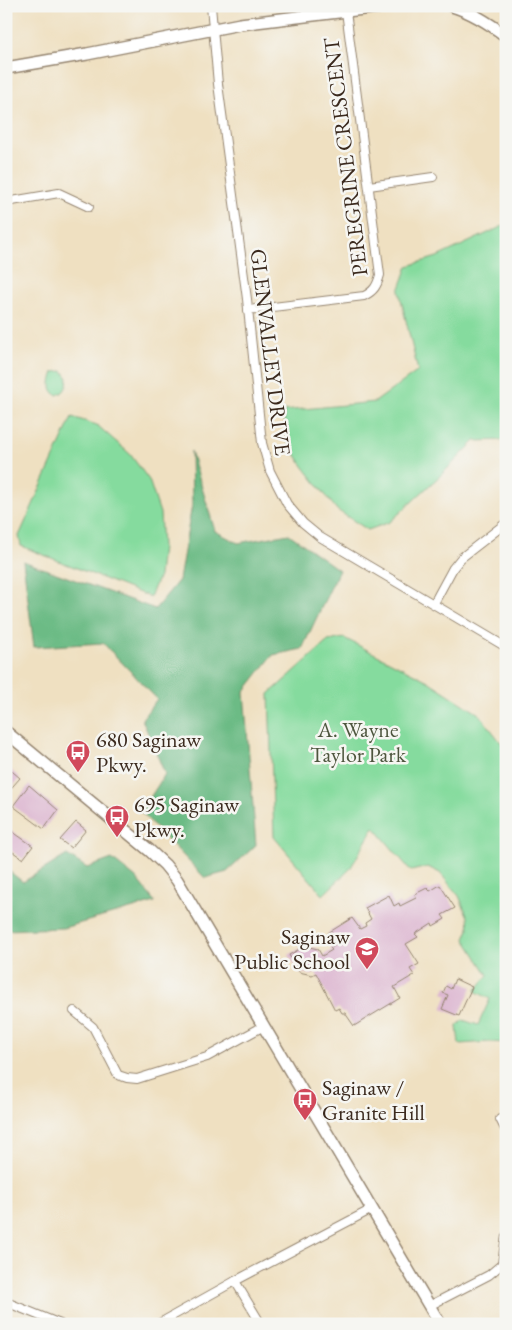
<svg xmlns="http://www.w3.org/2000/svg" width="512" height="1330" font-family="'EB Garamond',serif">
<style>
.green{fill:#85db9e;stroke:#60825e}
.forest{fill:#6cbb85;stroke:#547252}
.building{fill:#dab1ce}
.lines{fill:none;stroke-linecap:round;stroke-linejoin:round}
.street-casing{stroke:#958570;stroke-width:10}
.secondary-casing{stroke:#958570;stroke-width:14}
.street{stroke:#fff;stroke-width:8}
.secondary{stroke:#fff;stroke-width:11}
.labels{text-anchor:middle;stroke-width:5;stroke-linejoin:round;paint-order:stroke}
.street-label{font-size:22px;fill:#3b2a1e;stroke:#f6f6f2}
.park-label{font-size:22px;fill:#4e563e;stroke:#f6f6f2}
.poi-label{font-size:22px;fill:#3b2a1e;stroke:#f6f6f2;text-anchor:start}
</style>
<rect width="100%" height="100%" fill="#f6f6f2"/>
<filter id="ink" filterUnits="userSpaceOnUse"><feTurbulence type="fractalNoise" baseFrequency=".02" numOctaves="2"/><feDisplacementMap in="SourceGraphic" scale="10" xChannelSelector="R" yChannelSelector="G"/><feConvolveMatrix kernelMatrix="1 2 1 2 8 2 1 2 1" color-interpolation-filters="sRGB"/></filter>
<filter id="wash" filterUnits="userSpaceOnUse"><feTurbulence type="fractalNoise" baseFrequency=".0096" numOctaves="4" result="noise"/><feDisplacementMap in="SourceGraphic" scale="20" xChannelSelector="R" yChannelSelector="G"/><feGaussianBlur stdDeviation="1.12" result="paint"/><feColorMatrix in="noise" values="0 0 0 0 0 0 0 0 0 0 0 0 0 0 0 0 0 1.4 0 .05"/><feComposite in="paint" operator="in"/></filter>
<g filter="url(#wash)">
<rect width="100%" height="100%" fill="#efe0c1"/>
<g class="green">
<polygon points="506,222 506,440 475,441 444,472 390,522 368,530 337,510 303,466 288,443 283,411 375,402 418,371 399,291 408,266 437,257 503,226"/>
<path d="M 63,371 L 68,378 C 67,386 66,392 57,395 C 48,390 51,381 54,372 Z"/>
<polygon points="72,417 97,425 130,454 149,480 160,513 162,547 159,576 150,597 21,546 19,536"/>
<polygon points="344,638 428,681 479,714 506,749 506,1043 490,1042 459,1044 457,1026 463,1020 478,1025 490,999 475,991 488,975 465,939 469,929 468,917 459,896 440,873 428,867 411,871 374,827 350,869 323,895 274,837 269,694 328,641"/>
</g>
<g class="forest">
<polygon points="191,451 215,531 238,543 289,534 339,570 302,649 273,655 244,692 256,845 227,872 205,878 141,812 165,774 142,719 157,699 103,643 34,647 23,561 155,609 179,580 192,505"/>
<polygon points="67,855 87,868 112,859 136,878 155,902 63,928 6,930 6,869 23,882"/>
</g>
<g id="blocks">
<g class="building">
<polygon points="6,766 20,778 6,794"/>
<polygon points="29,785 58,810 44,829 13,806"/>
<polygon points="76,822 86,830 71,848 60,840"/>
<polygon points="6,827 33,846 23,859 6,847"/>
<polygon points="440,885 455,908 442,915 445,919 433,926 432,923 415,934 418,937 406,944 419,964 410,969 414,975 394,987 400,998 354,1026 345,1013 342,1013 339,1008 335,1010 316,973 312,975 299,972 289,955 305,946 318,949 322,956 332,950 330,948 335,944 328,933 352,918 360,929 366,926 365,923 371,919 365,908 389,895 394,906 399,903 400,906 416,898 415,894 427,888 430,891"/>
<polygon points="455,979 472,987 459,1016 442,1009 448,995 443,993 446,986 451,989"/>
</g>
</g>
</g>
<g filter="url(#ink)">
<use href="#blocks" fill-opacity="0" stroke="#958570" stroke-width="1"/>
<g class="lines">
<defs>
<g id="street">
<polyline points="211,6 218,84 247,299 262,443 270,471 287,504 303,523 320,537 506,647"/>
<polyline points="369,186 433,177"/>
<polyline points="6,202 59,193 89,207"/>
<path d="M 248,310 L 364,296 C 374,291 377,286 380,275 L 346,11"/>
<polyline points="434,603 453,568 461,558 506,523"/>
<polyline points="74,1011 93,1027 118,1075 127,1078 137,1079 207,1057 262,1027"/>
<polyline points="500,1119 506,1131"/>
<polyline points="235,1281 261,1324"/>
<polyline points="6,1302 60,1324"/>
<polyline points="429,1306 489,1275 502,1264 506,1236"/>
<polyline points="158,1324 235,1281 372,1209"/>
</g>
<g id="secondary">
<path d="M 452,6 C 472,12 489,23 506,36"/>
<polyline points="6,68 87,54 240,24 388,6"/>
<polyline points="6,732 149,850 165,865 177,880 440,1324"/>
</g>
</defs>
<use href="#street" class="street-casing"/>
<use href="#secondary" class="secondary-casing"/>
<use href="#street" class="street"/>
<use href="#secondary" class="secondary"/>
</g>
</g>
<defs>
<symbol id="bus-pin" viewBox="-11 -11 22 30"><path d="M0 17L-7.5 6A9.5 9.5 0 1 1 7.5 6Z" fill="#d1495b" stroke="#f6f6f2"/><path d="M-5-6H5V4H4V6H2V4H-2V6H-4V4H-5ZM-3.5-4V0h7V-4ZM-3.5 1.2v1.5H-2V1.2ZM2 1.2v1.5H3.5V1.2Z" fill="#fff"/></symbol>
<symbol id="school-pin" viewBox="-11 -11 22 30"><path d="M0 17L-7.5 6A9.5 9.5 0 1 1 7.5 6Z" fill="#d1495b" stroke="#f6f6f2"/><path d="M0-5L7-2L0 1L-7-2ZM-4 1L0 2.5L4 1V4Q0 6-4 4Z" fill="#fff"/></symbol>
</defs>
<g fill-rule="evenodd">
<use href="#bus-pin" x="64" y="738" width="28" height="38"/>
<use href="#bus-pin" x="103" y="803" width="28" height="38"/>
<use href="#school-pin" x="353" y="935" width="28" height="38"/>
<use href="#bus-pin" x="291" y="1086" width="28" height="38"/>
</g>
<g class="labels">
<g class="street-label">
<text transform="translate(345 157) rotate(-97)" y="8">PEREGRINE CRESCENT</text>
<text transform="translate(271 352) rotate(83)" y="8">GLENVALLEY DRIVE</text>
</g>
<g class="park-label">
<text x="358" y="737">A. Wayne<tspan x="358" dy="25">Taylor Park</tspan></text>
</g>
<g class="poi-label">
<text x="96" y="747">680 Saginaw<tspan x="96" dy="25">Pkwy.</tspan></text>
<text x="134" y="812">695 Saginaw<tspan x="134" dy="25">Pkwy.</tspan></text>
<text x="350" y="944" text-anchor="end">Saginaw<tspan x="350" dy="25">Public School</tspan></text>
<text x="322" y="1095">Saginaw /<tspan x="322" dy="25">Granite Hill</tspan></text>
</g>
</g>
<rect width="512" height="1330" fill="none" stroke="#f6f6f2" stroke-width="25"/>
</svg>
